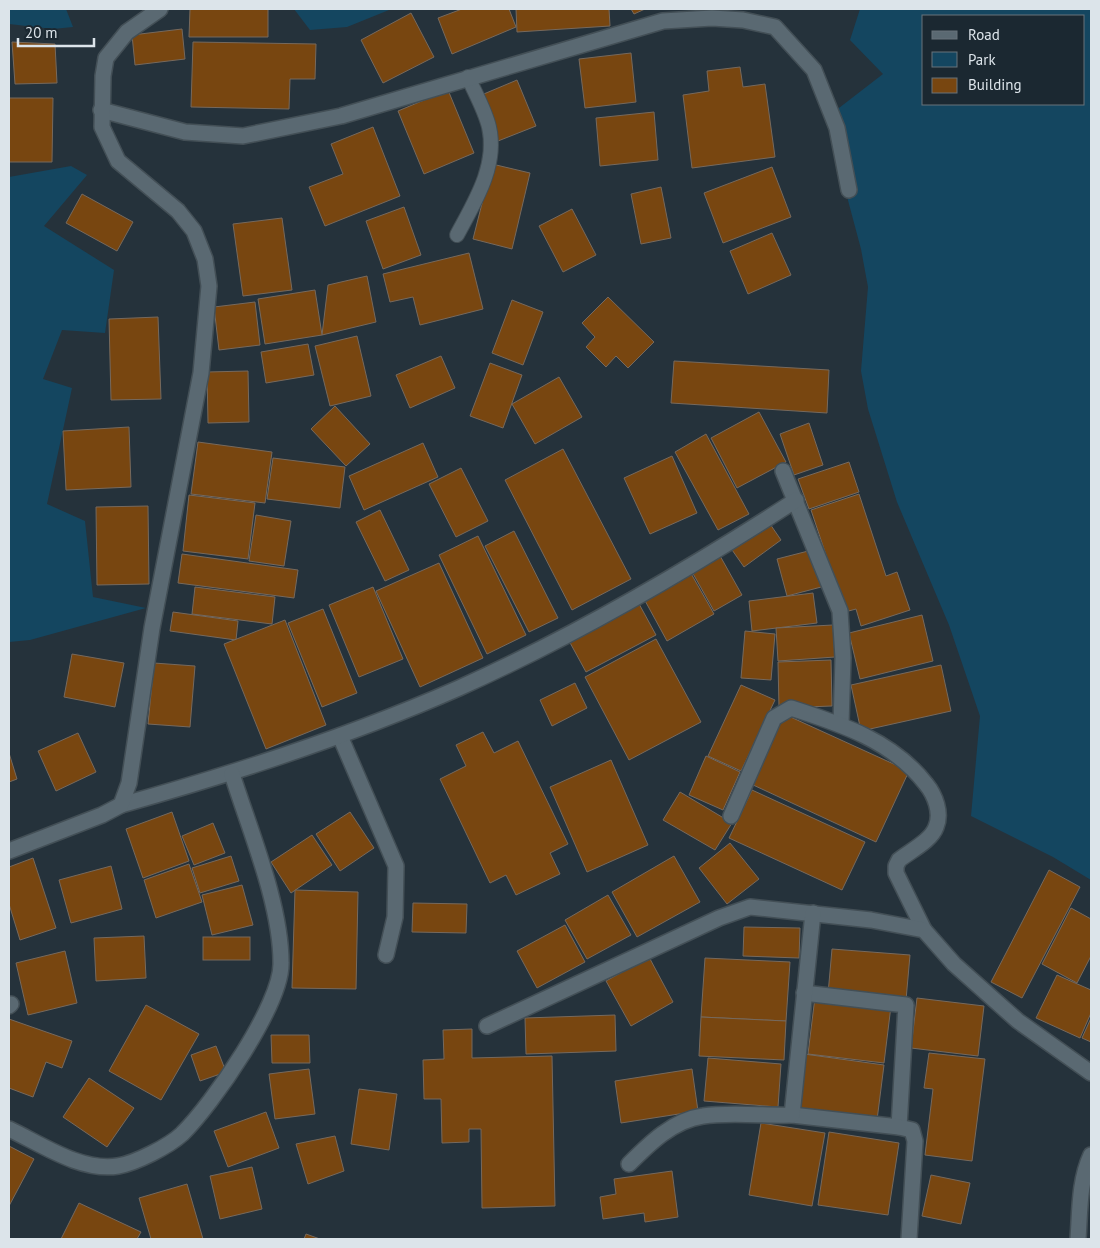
<svg xmlns="http://www.w3.org/2000/svg" width="1100" height="1248" font-family="'PT Sans',sans-serif">
<style>
.green{fill:#144660;fill-rule:evenodd}
.building{fill:#784610;stroke:#76695d}
.lines{fill:none;stroke-linecap:round;stroke-linejoin:round}
.lane-casing{stroke:#434f56;stroke-width:16}
.street-casing{stroke:#434f56;stroke-width:18}
.lane{stroke:#5a6972;stroke-width:14}
.street{stroke:#5a6972;stroke-width:15}
</style>
<rect width="100%" height="100%" fill="#25323b"/>
<g class="green">
<polygon points="9,9 66,9 73,27 53,29 9,24"/>
<polygon points="294,9 388,9 389,10 347,27 310,30"/>
<path d="M 860,9 L 1091,9 L 1091,880 L 1053,857 L 971,816 L 980,716 L 949,625 L 897,502 L 868,409 L 861,371 L 868,287 L 861,249 L 826,118 L 883,74 L 850,40 ZM 924,16 L 1084,16 L 1084,104 L 924,104 Z"/>
<polygon points="71,166 87,175 44,226 114,270 105,333 62,330 43,379 72,388 47,504 85,521 93,597 146,608 30,640 9,642 9,177"/>
</g>
<g class="building">
<polygon points="190,9 268,9 268,37 189,37"/>
<polygon points="462,9 509,9 516,27 452,54 438,18"/>
<polygon points="516,9 609,9 610,26 517,32"/>
<polygon points="631,9 645,9 634,14"/>
<polygon points="411,13 434,57 383,83 361,40"/>
<polygon points="182,29 185,59 135,65 132,35"/>
<polygon points="12,42 55,44 57,83 15,84"/>
<polygon points="193,42 316,44 315,79 290,79 289,109 191,107"/>
<polygon points="631,53 636,102 585,108 579,59"/>
<polygon points="740,67 743,87 765,84 775,157 692,168 683,95 709,91 707,71"/>
<polygon points="517,80 536,126 498,141 479,96"/>
<polygon points="448,90 474,153 424,174 398,111"/>
<polygon points="9,98 53,98 52,162 9,162"/>
<polygon points="654,112 658,160 600,166 596,118"/>
<polygon points="373,127 400,196 325,226 309,187 343,174 331,144"/>
<polygon points="492,164 530,173 512,249 473,239"/>
<polygon points="772,167 791,217 723,243 704,193"/>
<polygon points="661,187 671,238 641,244 631,194"/>
<polygon points="82,194 133,222 117,251 66,223"/>
<polygon points="404,207 421,255 383,269 366,221"/>
<polygon points="572,209 596,255 563,272 539,226"/>
<polygon points="282,218 292,290 243,296 233,224"/>
<polygon points="772,233 791,275 748,294 730,251"/>
<polygon points="469,253 483,309 420,325 413,297 390,302 383,274"/>
<polygon points="367,276 376,322 322,335 328,285"/>
<polygon points="315,290 322,335 265,344 258,299"/>
<polygon points="608,297 654,342 628,368 616,356 606,367 586,347 595,337 582,323"/>
<polygon points="512,300 543,312 523,365 492,353"/>
<polygon points="255,302 260,345 219,350 214,307"/>
<polygon points="158,317 161,399 111,400 109,319"/>
<polygon points="357,336 371,396 330,406 315,346"/>
<polygon points="308,344 314,375 266,383 261,352"/>
<polygon points="441,356 455,388 410,408 396,375"/>
<polygon points="674,361 829,370 827,413 671,403"/>
<polygon points="490,363 522,375 503,428 470,416"/>
<polygon points="248,371 249,422 208,423 207,372"/>
<polygon points="559,377 582,417 535,444 512,404"/>
<polygon points="335,406 370,444 346,466 311,429"/>
<polygon points="759,412 786,462 737,488 711,438"/>
<polygon points="809,423 823,465 794,475 780,434"/>
<polygon points="129,427 131,487 66,490 63,431"/>
<polygon points="706,434 749,514 718,530 675,452"/>
<polygon points="198,442 272,452 265,503 191,494"/>
<polygon points="423,443 438,477 364,510 349,476"/>
<polygon points="563,449 631,579 572,610 505,480"/>
<polygon points="672,456 697,513 650,534 624,478"/>
<polygon points="273,458 345,467 340,508 267,499"/>
<polygon points="849,462 859,492 809,509 798,479"/>
<polygon points="461,468 488,521 456,537 429,484"/>
<polygon points="859,494 886,576 897,572 910,610 861,626 856,609 845,612 811,510"/>
<polygon points="189,495 255,503 248,559 183,551"/>
<polygon points="148,506 149,584 97,585 96,507"/>
<polygon points="380,510 409,570 385,581 356,522"/>
<polygon points="256,515 291,521 284,566 249,561"/>
<polygon points="768,521 781,540 744,567 730,547"/>
<polygon points="514,531 558,618 529,632 485,546"/>
<polygon points="478,536 526,635 487,654 439,555"/>
<polygon points="816,549 825,586 787,596 777,559"/>
<polygon points="182,554 298,570 294,598 178,583"/>
<polygon points="719,554 742,595 714,611 691,570"/>
<polygon points="439,563 483,658 420,687 376,591"/>
<polygon points="689,570 714,614 667,641 643,597"/>
<polygon points="195,587 275,597 272,624 192,614"/>
<polygon points="373,587 403,659 359,677 329,605"/>
<polygon points="813,593 817,623 752,631 749,601"/>
<polygon points="638,602 656,635 586,672 568,639"/>
<polygon points="323,609 357,693 322,707 288,623"/>
<polygon points="173,612 238,621 236,640 170,631"/>
<polygon points="922,615 933,661 860,679 849,633"/>
<polygon points="285,620 326,725 266,749 224,644"/>
<polygon points="833,625 835,657 778,661 776,628"/>
<polygon points="745,631 775,634 771,680 741,678"/>
<polygon points="656,639 701,722 629,760 585,677"/>
<polygon points="72,654 124,663 115,707 64,697"/>
<polygon points="831,660 832,706 779,708 778,662"/>
<polygon points="154,663 195,666 190,727 148,724"/>
<polygon points="941,665 951,711 861,731 851,685"/>
<polygon points="575,683 587,708 552,726 540,700"/>
<polygon points="741,685 775,700 741,771 708,756"/>
<polygon points="784,714 909,771 876,842 751,784"/>
<polygon points="483,732 494,753 518,741 568,844 550,853 560,874 516,895 506,875 490,883 440,779 466,766 456,745"/>
<polygon points="78,733 96,772 56,791 38,751"/>
<polygon points="9,753 17,779 9,782"/>
<polygon points="706,756 740,772 723,810 689,795"/>
<polygon points="611,760 648,845 587,872 550,787"/>
<polygon points="752,790 865,842 842,890 729,838"/>
<polygon points="680,792 732,823 715,850 663,820"/>
<polygon points="172,812 189,861 143,878 126,829"/>
<polygon points="350,812 374,848 340,871 316,834"/>
<polygon points="213,823 225,853 194,865 182,836"/>
<polygon points="312,835 332,865 291,893 271,862"/>
<polygon points="730,843 759,879 727,904 699,868"/>
<polygon points="231,856 239,881 200,893 192,868"/>
<polygon points="674,856 700,902 637,937 612,892"/>
<polygon points="33,858 56,928 20,940 9,904 9,867"/>
<polygon points="189,864 202,902 156,918 144,880"/>
<polygon points="111,866 122,909 71,923 59,880"/>
<polygon points="1049,870 1080,887 1022,998 991,982"/>
<polygon points="242,885 253,925 212,935 202,895"/>
<polygon points="295,890 358,892 356,989 292,988"/>
<polygon points="608,895 631,935 587,959 565,920"/>
<polygon points="413,903 467,904 466,933 412,932"/>
<polygon points="1071,908 1091,919 1091,956 1077,983 1042,964"/>
<polygon points="565,925 585,962 537,988 517,951"/>
<polygon points="744,927 800,928 799,958 743,956"/>
<polygon points="144,936 146,978 96,981 94,938"/>
<rect x="203" y="937" width="47" height="23"/>
<polygon points="832,949 910,955 906,1000 828,994"/>
<polygon points="65,951 77,1003 28,1015 16,963"/>
<polygon points="649,957 673,1002 631,1026 606,981"/>
<polygon points="705,958 790,962 786,1021 701,1017"/>
<polygon points="1057,975 1091,990 1091,1013 1080,1038 1036,1018"/>
<polygon points="815,997 891,1006 884,1063 808,1054"/>
<polygon points="917,998 984,1006 978,1056 911,1048"/>
<polygon points="146,1005 199,1034 161,1100 109,1071"/>
<polygon points="615,1015 616,1051 526,1054 525,1018"/>
<polygon points="701,1017 786,1021 784,1060 699,1056"/>
<polygon points="1091,1018 1091,1042 1082,1038"/>
<polygon points="9,1019 72,1041 62,1068 46,1062 33,1097 9,1088"/>
<polygon points="472,1029 472,1058 552,1056 555,1206 482,1208 481,1129 469,1129 469,1142 442,1143 441,1099 424,1099 423,1060 444,1059 443,1030"/>
<polygon points="271,1035 309,1035 310,1063 272,1063"/>
<polygon points="216,1046 226,1072 200,1081 191,1055"/>
<polygon points="929,1053 985,1059 972,1161 925,1155 933,1089 924,1088"/>
<polygon points="804,1054 884,1065 877,1120 797,1110"/>
<polygon points="708,1058 781,1064 778,1107 704,1101"/>
<polygon points="309,1069 315,1114 275,1119 269,1074"/>
<polygon points="692,1069 698,1111 621,1123 615,1081"/>
<polygon points="89,1078 134,1108 107,1147 63,1117"/>
<polygon points="359,1089 397,1094 389,1150 351,1144"/>
<polygon points="266,1112 279,1148 228,1167 214,1131"/>
<polygon points="761,1123 825,1133 812,1206 749,1195"/>
<polygon points="829,1132 899,1143 888,1215 818,1205"/>
<polygon points="335,1136 344,1171 308,1184 296,1144"/>
<polygon points="9,1146 34,1159 9,1206"/>
<polygon points="252,1167 262,1209 220,1219 210,1176"/>
<polygon points="672,1171 678,1217 645,1222 644,1213 603,1219 600,1197 616,1194 614,1179"/>
<polygon points="931,1175 970,1183 961,1224 922,1216"/>
<polygon points="187,1184 203,1239 151,1239 139,1198"/>
<polygon points="79,1203 141,1232 137,1239 61,1239"/>
<polygon points="306,1234 320,1239 304,1239"/>
</g>
<g class="lines">
<defs>
<path id="lane" d="M 457,235 C 474,203 498,166 489,127 C 485,110 475,93 468,77"/>
<g id="street">
<polyline points="101,110 185,132 243,136 341,116 663,21 712,18 743,20 775,27 814,70 837,128 849,190"/>
<polyline points="783,471 840,611 843,658 841,724"/>
<polyline points="340,736 396,866 395,917 386,955"/>
<path d="M 121,805 C 236,773 350,736 459,688 C 577,635 688,570 796,500"/>
<path d="M 731,816 L 774,718 L 791,708 C 841,724 893,741 926,784 C 935,795 942,813 936,827 C 931,841 910,851 899,860 L 896,866 L 896,873 L 924,930"/>
<polyline points="9,851 102,815 121,805 129,783 152,628 201,373 209,286 205,259 194,231 178,211 118,161 102,127 103,76 106,58 127,32 160,9"/>
<polyline points="804,993 906,1005 899,1127"/>
<polyline points="9,1006 11,1004"/>
<polyline points="487,1026 719,918 750,907 871,920 924,930 954,964 1018,1021 1091,1073"/>
<polyline points="792,1115 899,1127 912,1130 915,1141 909,1239"/>
<path d="M 9,1129 C 41,1144 81,1172 118,1166 C 136,1163 169,1146 182,1134 C 212,1105 282,1004 281,963 C 281,904 250,831 232,774"/>
<path d="M 629,1164 C 649,1144 673,1120 703,1116 C 728,1112 766,1116 792,1115 L 813,913"/>
<path d="M 1078,1239 C 1080,1211 1079,1181 1091,1155"/>
</g>
</defs>
<use href="#lane" class="lane-casing"/>
<use href="#street" class="street-casing"/>
<use href="#lane" class="lane"/>
<use href="#street" class="street"/>
</g>
<rect width="1100" height="1248" fill="none" stroke="#dce4ea" stroke-width="20"/>
<rect x="922" y="15" width="162" height="90" fill="#1b2831" stroke="#68737b"/>
<rect x="932" y="31" width="25" height="8" fill="#5a6972" stroke="#68737b"/>
<text x="968" y="40" font-size="15" fill="#dce4ea">Road</text>
<rect x="932" y="52" width="25" height="15" fill="#144660" stroke="#68737b"/>
<text x="968" y="65" font-size="15" fill="#dce4ea">Park</text>
<rect x="932" y="78" width="25" height="15" fill="#784610" stroke="#68737b"/>
<text x="968" y="90" font-size="15" fill="#dce4ea">Building</text>
<path d="M18 38v8h76v-8" fill="none" stroke="#dce4ea" stroke-width="2.5"/>
<text x="25" y="38" font-size="15" fill="#dce4ea" stroke="#1b2831" stroke-width="4" paint-order="stroke">20 m</text>
</svg>
